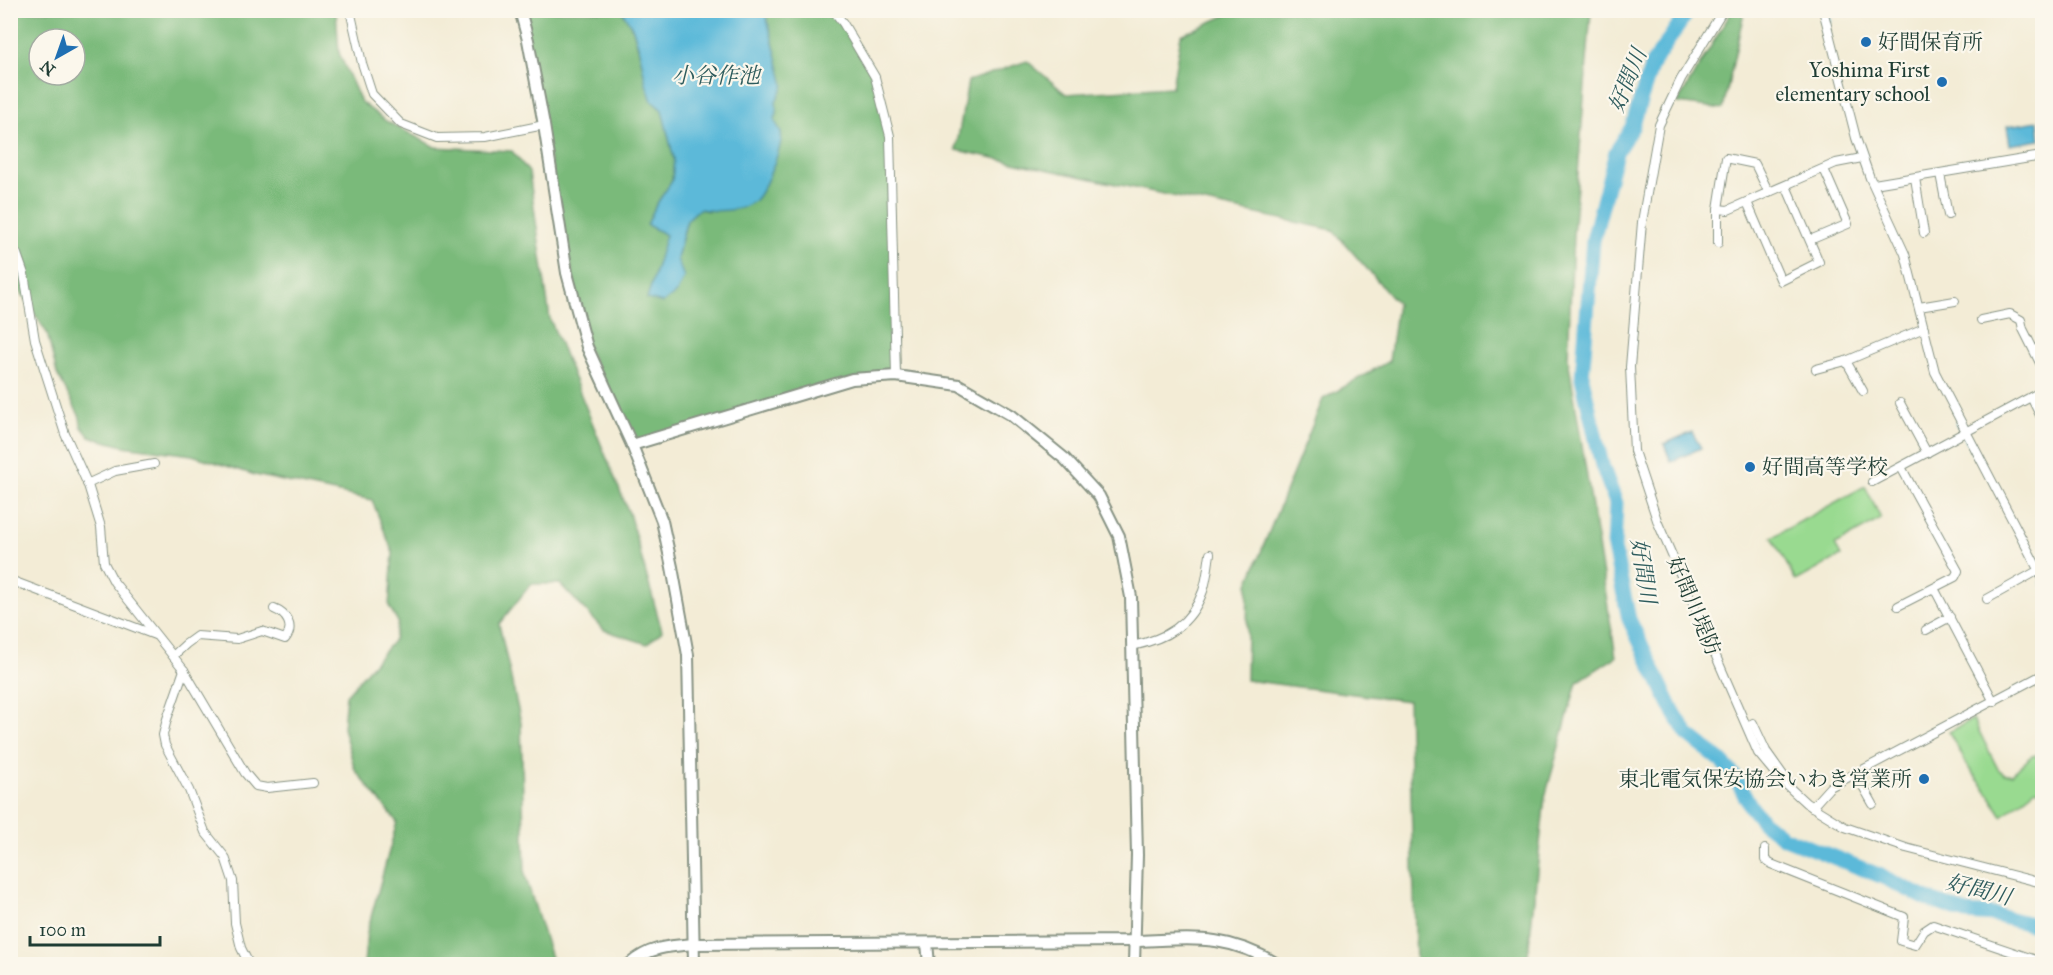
<svg xmlns="http://www.w3.org/2000/svg" width="2053" height="975" font-family="'IM FELL Great Primer','Noto Serif JP',serif">
<style>
.green{fill:#99da90;stroke:#5c8c62;stroke-width:1.5}
.forest{fill:#7aba7a;stroke:#4c7c57;stroke-width:1.5;fill-rule:evenodd}
.water{fill:#5bb9d9;stroke:#3d7b86;stroke-width:1.5}
.lines{fill:none;stroke-linecap:round;stroke-linejoin:round}
.stream{stroke:#5bb9d9;stroke-width:2}
.river{stroke:#5bb9d9;stroke-width:15}
.street-casing{stroke:#899485;stroke-width:10}
.secondary-casing{stroke:#899485;stroke-width:14}
.street{stroke:#fff;stroke-width:8}
.secondary{stroke:#fff;stroke-width:10}
.poi-dot{fill:#1f6fb2;stroke:#fbf7ec;stroke-width:2}
.labels{text-anchor:middle;stroke-width:4.5;stroke-linejoin:round;paint-order:stroke}
.poi-label{font-size:21px;fill:#1f3d34;stroke:#fbf7ec;text-anchor:start}
.street-label{font-size:21px;fill:#1f3d34;stroke:#fbf7ec}
.water-label{font-size:22px;font-style:italic;fill:#2e5c5d;stroke:#fbf7ec}
</style>
<rect width="100%" height="100%" fill="#fbf7ec"/>
<filter id="ink" filterUnits="userSpaceOnUse"><feTurbulence type="fractalNoise" baseFrequency=".0167" numOctaves="2"/><feDisplacementMap in="SourceGraphic" scale="12" xChannelSelector="R" yChannelSelector="G"/><feConvolveMatrix kernelMatrix="1 2 1 2 8 2 1 2 1" color-interpolation-filters="sRGB"/></filter>
<filter id="wash" filterUnits="userSpaceOnUse"><feTurbulence type="fractalNoise" baseFrequency=".008" numOctaves="4" result="noise"/><feDisplacementMap in="SourceGraphic" scale="24" xChannelSelector="R" yChannelSelector="G"/><feGaussianBlur stdDeviation="1.35" result="paint"/><feColorMatrix in="noise" values="0 0 0 0 0 0 0 0 0 0 0 0 0 0 0 0 0 1.4 0 .05"/><feComposite in="paint" operator="in"/></filter>
<g filter="url(#wash)">
<rect width="100%" height="100%" fill="#f3ecd6"/>
<g class="green">
<polygon points="1865,486 1881,519 1835,545 1841,556 1796,581 1772,537"/>
<polygon points="1973,719 1998,769 2005,774 2012,774 2032,756 2037,755 2042,760 2042,791 2036,789 2002,816 1987,791 1970,770 1949,732"/>
</g>
<g class="forest">
<polygon points="1238,10 1591,11 1573,236 1568,358 1616,657 1577,682 1545,797 1527,964 1348,964 1416,961 1408,701 1246,680 1248,584 1323,399 1389,361 1397,303 1333,230 956,150 968,81 1027,61 1066,94 1172,87 1181,35"/>
<path d="M 11,11 L 336,11 L 339,53 L 361,102 L 386,121 L 435,147 L 512,151 L 529,172 L 550,319 L 629,513 L 662,631 L 647,644 L 604,630 L 560,584 L 531,584 L 499,624 L 521,723 L 525,875 L 553,964 L 364,964 L 367,932 L 397,822 L 355,770 L 343,728 L 346,695 L 394,640 L 398,622 L 389,606 L 393,553 L 372,500 L 255,475 L 192,455 L 123,446 L 90,437 L 81,426 L 80,417 L 57,374 L 47,333 L 11,277 ZM 39,39 L 75,39 L 75,75 L 39,75 Z"/>
<polygon points="520,11 622,11 633,29 652,101 662,110 674,159 672,181 656,205 647,225 667,235 647,299 677,259 687,220 699,209 708,211 774,120 777,114 776,101 783,85 765,11 833,11 875,77 890,136 896,376 852,379 632,445 587,347"/>
<polygon points="1732,11 1743,11 1743,17 1723,109 1677,103"/>
</g>
<g class="water">
<path d="M 622,11 L 765,11 L 784,85 L 776,101 L 777,114 L 774,120 C 776,124 780,129 781,133 C 784,145 763,194 754,201 C 741,212 715,212 699,209 L 687,220 L 683,234 L 677,259 L 684,277 L 677,292 L 663,303 L 647,299 L 666,235 L 647,225 L 656,205 L 672,181 L 674,159 L 662,110 L 652,101 L 646,84 L 639,49 L 633,29 Z"/>
<polygon points="2038,121 2040,140 2010,145 2007,126"/>
<polygon points="1692,432 1701,448 1671,462 1664,444"/>
</g>
<g class="lines">
<g class="stream">
<polyline points="1827,10 1830,22"/>
<polyline points="1956,421 1960,429"/>
<polyline points="1964,436 1975,456"/>
<polyline points="2041,582 2042,585"/>
</g>
<polyline class="river" points="1689,10 1652,64 1632,127 1616,152 1593,240 1582,378 1602,465 1616,503 1614,548 1629,619 1672,709 1687,734 1721,761 1734,775 1751,807 1763,822 1783,837 1881,876 1925,898 1966,913 1995,915 2042,927"/>
</g>
</g>
<g filter="url(#ink)">
<g class="lines">
<defs>
<g id="street">
<polyline points="350,10 362,63 372,94 401,124 437,138 485,137 544,125"/>
<polyline points="833,10 843,23 875,77 890,136 896,376"/>
<polyline points="1723,10 1681,79 1659,125 1642,222 1630,367 1634,451 1658,523 1758,753 1778,777 1806,803 1845,827 1906,848 2042,883"/>
<polyline points="1823,10 1856,138 1870,178 1905,254 1935,372 2042,577"/>
<polyline points="1940,174 1948,215"/>
<polyline points="1915,178 1924,233"/>
<polyline points="1874,184 2042,156"/>
<polyline points="1747,202 1781,281 1819,262 1786,186"/>
<polyline points="1718,209 1728,210 1836,163 1862,158"/>
<polyline points="1810,240 1848,224 1824,169"/>
<polyline points="1718,243 1718,209 1726,158 1755,164 1769,193"/>
<polyline points="10,246 17,254 24,274 35,340 65,434 88,485 101,527 104,563 114,582 184,670 245,773 256,786 267,788 313,783"/>
<polyline points="1919,307 1955,301"/>
<polyline points="1981,320 2010,314 2021,320 2023,329 2042,367"/>
<polyline points="1846,361 1863,391"/>
<polyline points="1816,369 1846,361 1924,328"/>
<polyline points="2031,397 2042,419"/>
<polyline points="1900,403 1927,453"/>
<polyline points="1872,482 2042,391"/>
<polyline points="87,484 115,471 154,464"/>
<polyline points="10,580 155,635"/>
<polyline points="1935,590 1994,702"/>
<polyline points="1987,599 2039,570"/>
<polyline points="1898,606 1955,577 1958,571 1901,467"/>
<polyline points="1926,630 1950,617"/>
<path d="M 1132,646 C 1166,639 1191,625 1203,591 C 1207,580 1208,566 1210,554"/>
<path d="M 173,656 L 186,644 L 197,636 L 237,639 L 262,631 L 285,639 C 295,627 287,614 274,609"/>
<polyline points="184,670 167,719 163,735 165,745 189,790 205,832 225,857 233,881 235,923 241,948 249,964"/>
<polyline points="1753,723 1766,751 1788,782"/>
<polyline points="1856,774 1873,804"/>
<polyline points="1812,807 1830,787 2042,675"/>
<polyline points="1765,849 1765,860 1771,864 1904,917 1901,941 1915,945 1924,931 1933,925 2042,962"/>
</g>
<g id="secondary">
<polyline points="520,10 528,40 544,125 567,273 587,347 632,445 662,521 672,567 688,655 694,964"/>
<polyline points="632,445 852,379 896,376 959,385 1011,415 1065,459 1099,496 1119,536 1131,597 1137,855 1134,964"/>
<polyline points="927,943 929,964"/>
<path d="M 630,964 C 649,947 669,946 694,944 L 1135,941 C 1193,939 1225,933 1277,964"/>
</g>
</defs>
<use href="#street" class="street-casing"/>
<use href="#secondary" class="secondary-casing"/>
<use href="#street" class="street"/>
<use href="#secondary" class="secondary"/>
</g>
</g>
<g class="poi-dot">
<circle cx="1866" cy="42" r="6"/>
<circle cx="1942" cy="82" r="6"/>
<circle cx="1750" cy="467" r="6"/>
<circle cx="1924" cy="779" r="6"/>
</g>
<g class="labels">
<g class="poi-label">
<text x="1878" y="49">好間保育所</text>
<text x="1930" y="77" text-anchor="end">Yoshima First<tspan x="1930" dy="24">elementary school</tspan></text>
<text x="1762" y="474">好間高等学校</text>
<text x="1912" y="786" text-anchor="end">東北電気保安協会いわき営業所</text>
</g>
<g class="street-label">
<text transform="translate(1694 606) rotate(67)" y="7">好間川堤防</text>
</g>
<g class="water-label">
<text x="716" y="83">小谷作池</text>
<text transform="translate(1627 80) rotate(-68)" y="8">好間川</text>
<text transform="translate(1644 571) rotate(81)" y="8">好間川</text>
<text transform="translate(1979 889) rotate(14)" y="8">好間川</text>
</g>
</g>
<rect width="2053" height="975" fill="none" stroke="#fbf7ec" stroke-width="36"/>
<g transform="translate(57 57) rotate(220)"><circle r="28" fill="#fbf7ec" stroke="#a3ada2" stroke-width="1.5"/>
<path d="M0-4.5L10 22L0 15L-10 22Z" fill="#1f6fb2"/>
<text y="-9" font-size="16" font-weight="bold" text-anchor="middle" fill="#1f3d34">N</text>
</g>
<path d="M30 936v9h130v-9" fill="none" stroke="#1f3d34" stroke-width="3"/>
<text x="39" y="936" font-size="18" fill="#1f3d34" stroke="#fbf7ec" stroke-width="4.5" paint-order="stroke">100 m</text>
</svg>
